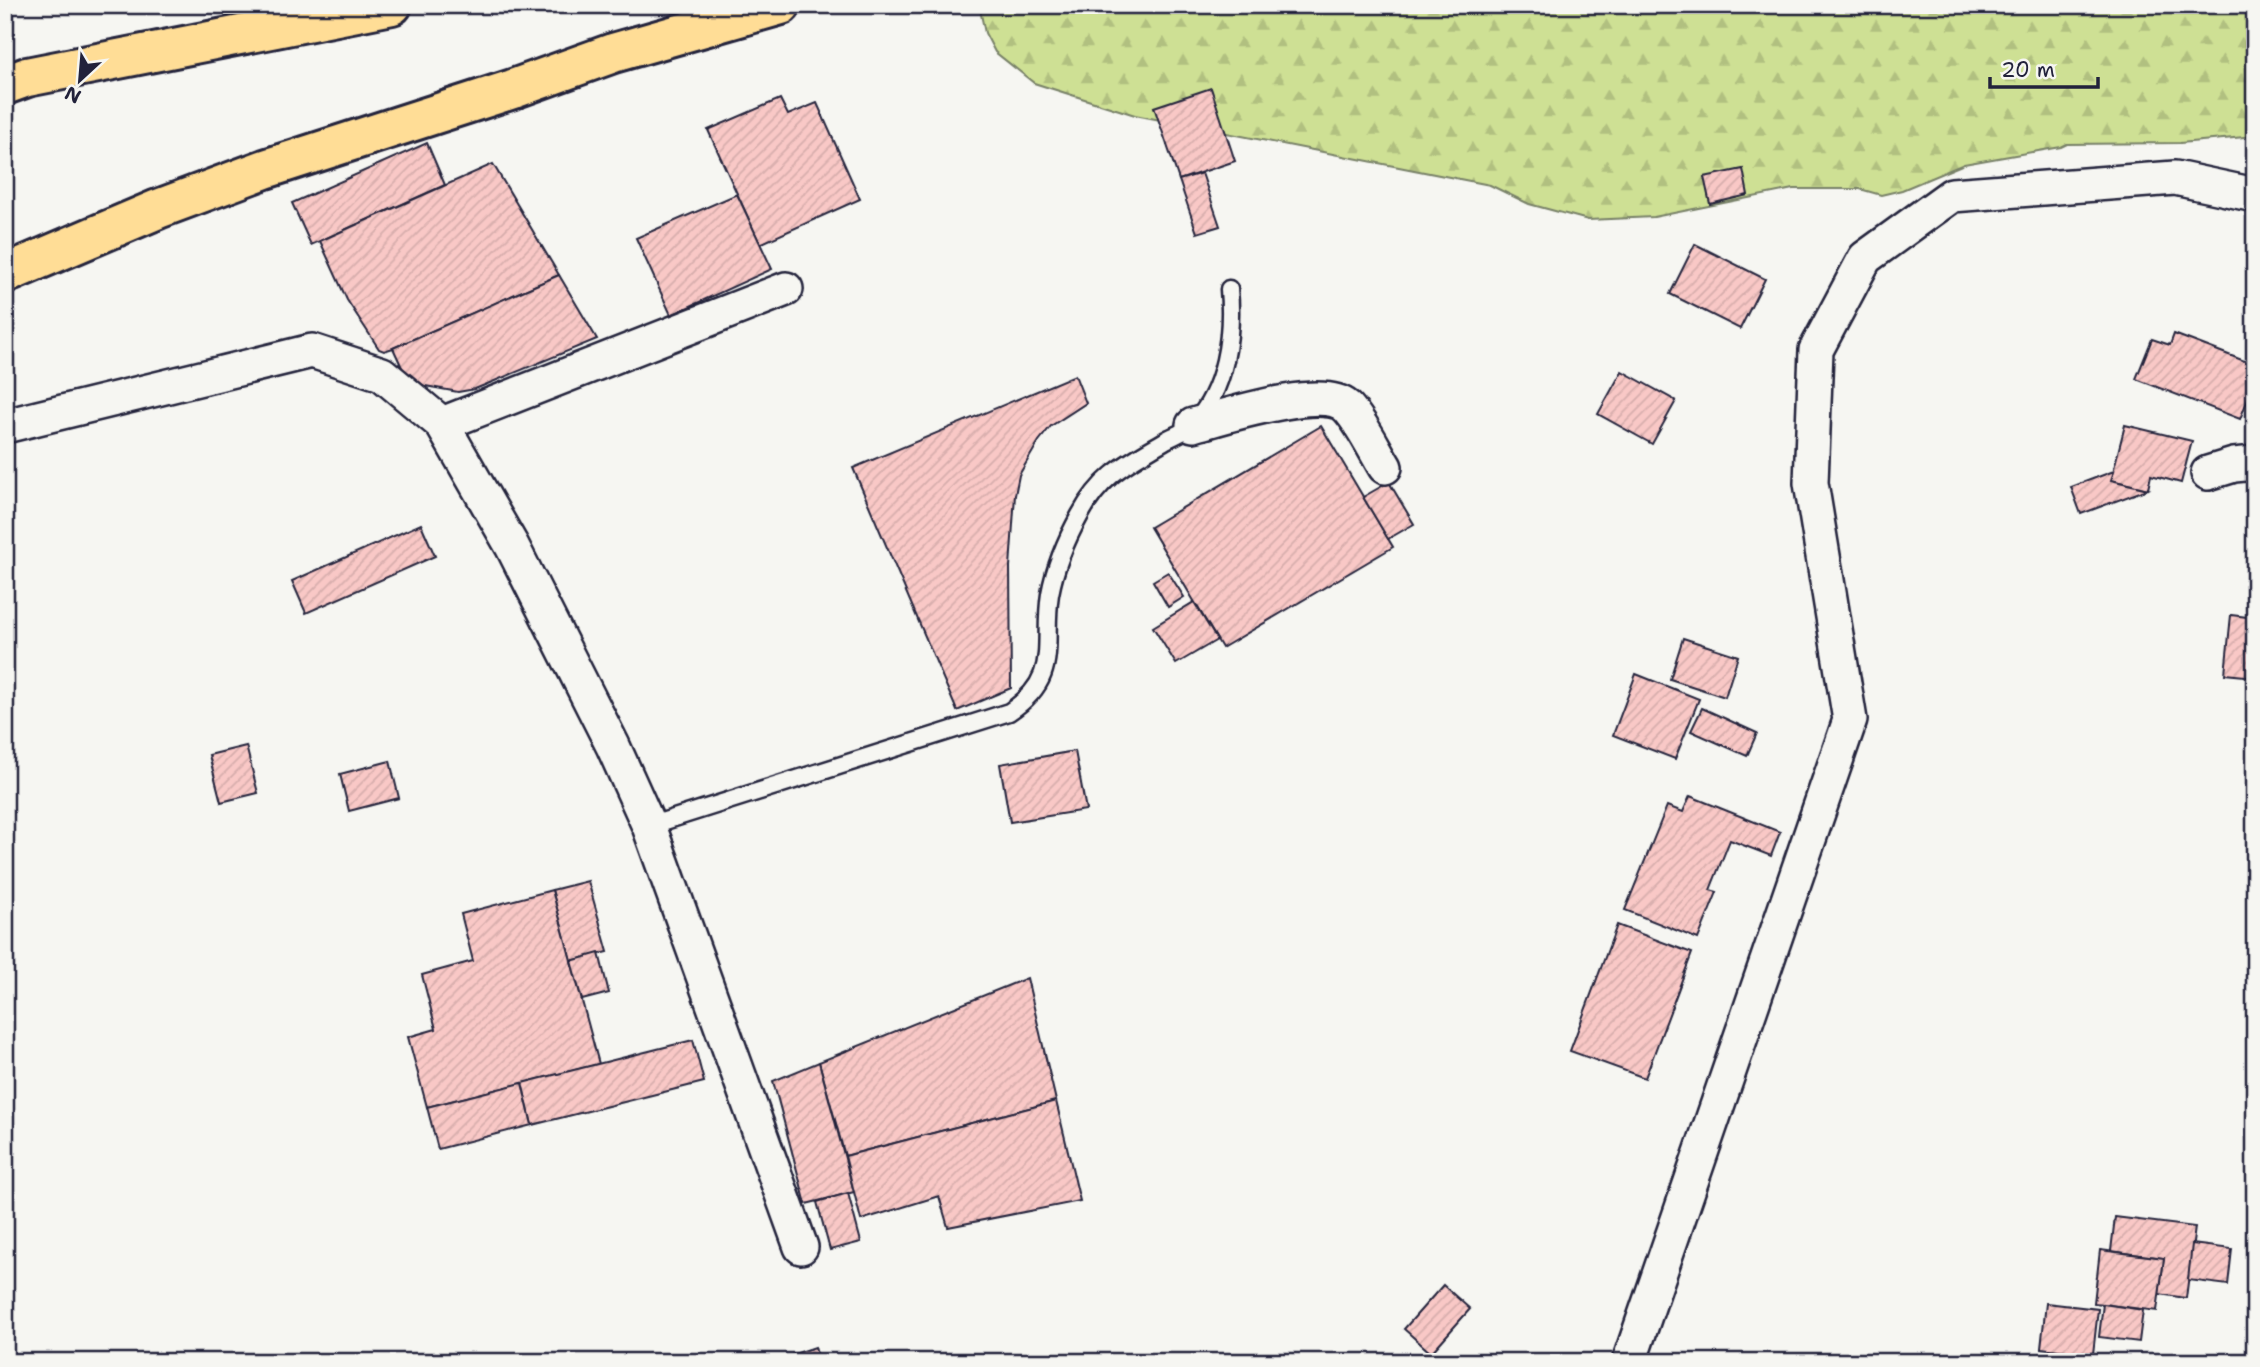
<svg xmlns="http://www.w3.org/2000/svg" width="2260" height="1367" font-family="'Shantell Sans',sans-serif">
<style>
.forest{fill:url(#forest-firs);stroke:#788168;stroke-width:2}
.building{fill:url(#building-hatch);stroke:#22223b;stroke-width:2}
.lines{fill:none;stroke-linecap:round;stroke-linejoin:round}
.service-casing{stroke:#22223b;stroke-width:21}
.minor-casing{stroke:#22223b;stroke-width:38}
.motorway-casing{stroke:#22223b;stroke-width:44}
.service{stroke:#f6f6f2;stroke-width:16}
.minor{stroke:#f6f6f2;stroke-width:33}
.motorway{stroke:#ffdd96;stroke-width:38}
</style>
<defs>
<pattern id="forest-firs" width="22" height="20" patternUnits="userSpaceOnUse" patternTransform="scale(1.75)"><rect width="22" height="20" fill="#cee094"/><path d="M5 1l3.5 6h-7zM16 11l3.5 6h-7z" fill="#b1c080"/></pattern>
<pattern id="building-hatch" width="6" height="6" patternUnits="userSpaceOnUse" patternTransform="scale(1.75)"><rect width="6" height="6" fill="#f9c8c6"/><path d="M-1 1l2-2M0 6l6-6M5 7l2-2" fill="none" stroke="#d5acab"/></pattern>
</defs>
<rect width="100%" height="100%" fill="#f6f6f2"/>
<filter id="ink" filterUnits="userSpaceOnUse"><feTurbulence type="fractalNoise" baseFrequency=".0143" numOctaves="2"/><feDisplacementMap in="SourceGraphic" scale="14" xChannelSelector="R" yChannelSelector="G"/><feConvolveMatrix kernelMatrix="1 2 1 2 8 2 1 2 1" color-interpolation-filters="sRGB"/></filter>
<g filter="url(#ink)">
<polygon class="forest" points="979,5 2255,5 2255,136 2180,143 2067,144 2061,147 1964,164 1902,190 1881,195 1860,189 1793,189 1654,217 1588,220 1529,204 1490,185 1135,115 1034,83 995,52 985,33"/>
<g class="building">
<polygon points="1211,88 1235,161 1179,180 1154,107"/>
<polygon points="780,99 788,115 817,103 860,199 760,244 708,130"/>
<polygon points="427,143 445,185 311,245 292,203"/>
<polygon points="493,164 559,275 393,348 384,351 379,349 347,300 320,241"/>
<polygon points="1743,169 1748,195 1710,204 1704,177"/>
<polygon points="1202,173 1220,226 1197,233 1179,180"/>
<polygon points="737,194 772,269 671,315 636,238"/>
<polygon points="1695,244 1765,279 1740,329 1670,294"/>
<polygon points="559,275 597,339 475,389 458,392 420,385 405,374 393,348"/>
<polygon points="2174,334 2255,365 2255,381 2240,419 2136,379 2152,339 2170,345"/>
<polygon points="1622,371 1676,401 1652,444 1598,414"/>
<polygon points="1075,375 1086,403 1051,426 1039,441 1019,475 1015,495 1010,567 1011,688 957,711 853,468"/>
<polygon points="2125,425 2192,441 2181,483 2151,475 2148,489 2111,480"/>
<polygon points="1321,426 1393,547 1222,648 1150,527"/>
<polygon points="2114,471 2111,480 2148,489 2081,514 2071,487"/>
<polygon points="1389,482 1414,524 1388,539 1363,497"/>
<polygon points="421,524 435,556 306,613 292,581"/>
<polygon points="1168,572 1184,597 1168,607 1153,581"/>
<polygon points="1194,602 1217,640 1176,664 1153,627"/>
<polygon points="2231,615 2255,618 2255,677 2225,674"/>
<polygon points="1683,638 1738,656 1725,697 1670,679"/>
<polygon points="1636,674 1699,699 1675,759 1613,735"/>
<polygon points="1702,708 1757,733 1747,756 1691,731"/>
<polygon points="246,746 258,793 221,802 209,755"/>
<polygon points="1075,751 1086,810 1010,822 1000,764"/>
<polygon points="390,761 399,798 349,811 340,774"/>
<polygon points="1690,796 1780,832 1771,856 1730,840 1710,890 1717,892 1698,939 1625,910 1667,806 1683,812"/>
<polygon points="588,881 608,952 571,961 552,890"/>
<polygon points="552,890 599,1064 427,1107 408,1037 436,1029 422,975 473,961 461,914"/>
<polygon points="1617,925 1692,953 1645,1078 1570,1051"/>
<polygon points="599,953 609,993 582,1000 571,961"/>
<polygon points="1027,978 1056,1101 845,1156 819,1062"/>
<polygon points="693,1040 704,1082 532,1125 522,1083"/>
<polygon points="819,1062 854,1192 806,1204 773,1081"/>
<polygon points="522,1083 532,1125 438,1149 427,1107"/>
<polygon points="1056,1101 1080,1201 948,1227 939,1196 861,1220 845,1156"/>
<polygon points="848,1193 861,1242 830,1250 817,1202"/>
<polygon points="2115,1217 2195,1227 2186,1298 2159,1294 2164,1258 2111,1251"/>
<polygon points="2192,1244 2232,1249 2228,1285 2188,1280"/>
<polygon points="2100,1250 2164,1258 2157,1311 2094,1303"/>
<polygon points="1443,1285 1470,1309 1431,1353 1404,1329"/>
<polygon points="2046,1303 2098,1309 2093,1354 2041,1348"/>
<polygon points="2103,1304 2143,1310 2139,1342 2099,1337"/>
<polygon points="815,1347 819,1362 770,1362"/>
</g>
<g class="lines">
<defs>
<path id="service" d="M 649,826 L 1009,712 C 1062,677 1042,645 1050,594 C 1055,567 1066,540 1080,515 C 1102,474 1128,463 1166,440 C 1175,435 1187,431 1193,424 C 1226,390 1233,334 1229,289"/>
<g id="minor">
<polyline points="442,424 786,289"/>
<path d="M 1193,425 C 1223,417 1325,383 1348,408 C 1363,425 1374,449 1385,467"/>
<polyline points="5,426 312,351 382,374 442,424 512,546 613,746 649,826 801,1247"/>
<polyline points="2208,473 2234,465 2255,463"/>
<polyline points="1629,1362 1850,720 1811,483 1816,350 1865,258 1952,195 2175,178 2255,195"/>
</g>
<g id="motorway">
<polyline points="5,85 27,77 392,5"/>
<polyline points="5,274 158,209 265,169 513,89 613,53 781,5"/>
</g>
</defs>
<use href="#service" class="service-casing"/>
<use href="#minor" class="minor-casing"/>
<use href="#motorway" class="motorway-casing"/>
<use href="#service" class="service"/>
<use href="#minor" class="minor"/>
<use href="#motorway" class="motorway"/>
</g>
</g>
<rect width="2260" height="1367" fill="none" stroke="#f6f6f2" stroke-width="28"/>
<rect x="14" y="14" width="2232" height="1339" fill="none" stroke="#22223b" stroke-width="2.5" filter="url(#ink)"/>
<g transform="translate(80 80) rotate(206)" stroke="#f6f6f2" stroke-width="5" paint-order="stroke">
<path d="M0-5L12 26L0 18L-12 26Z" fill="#22223b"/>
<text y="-10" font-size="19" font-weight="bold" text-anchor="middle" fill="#22223b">N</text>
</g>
<path d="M1990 77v10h108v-10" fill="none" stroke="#22223b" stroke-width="3.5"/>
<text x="2001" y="77" font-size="21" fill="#22223b" stroke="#f6f6f2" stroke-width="5" paint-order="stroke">20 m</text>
</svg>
